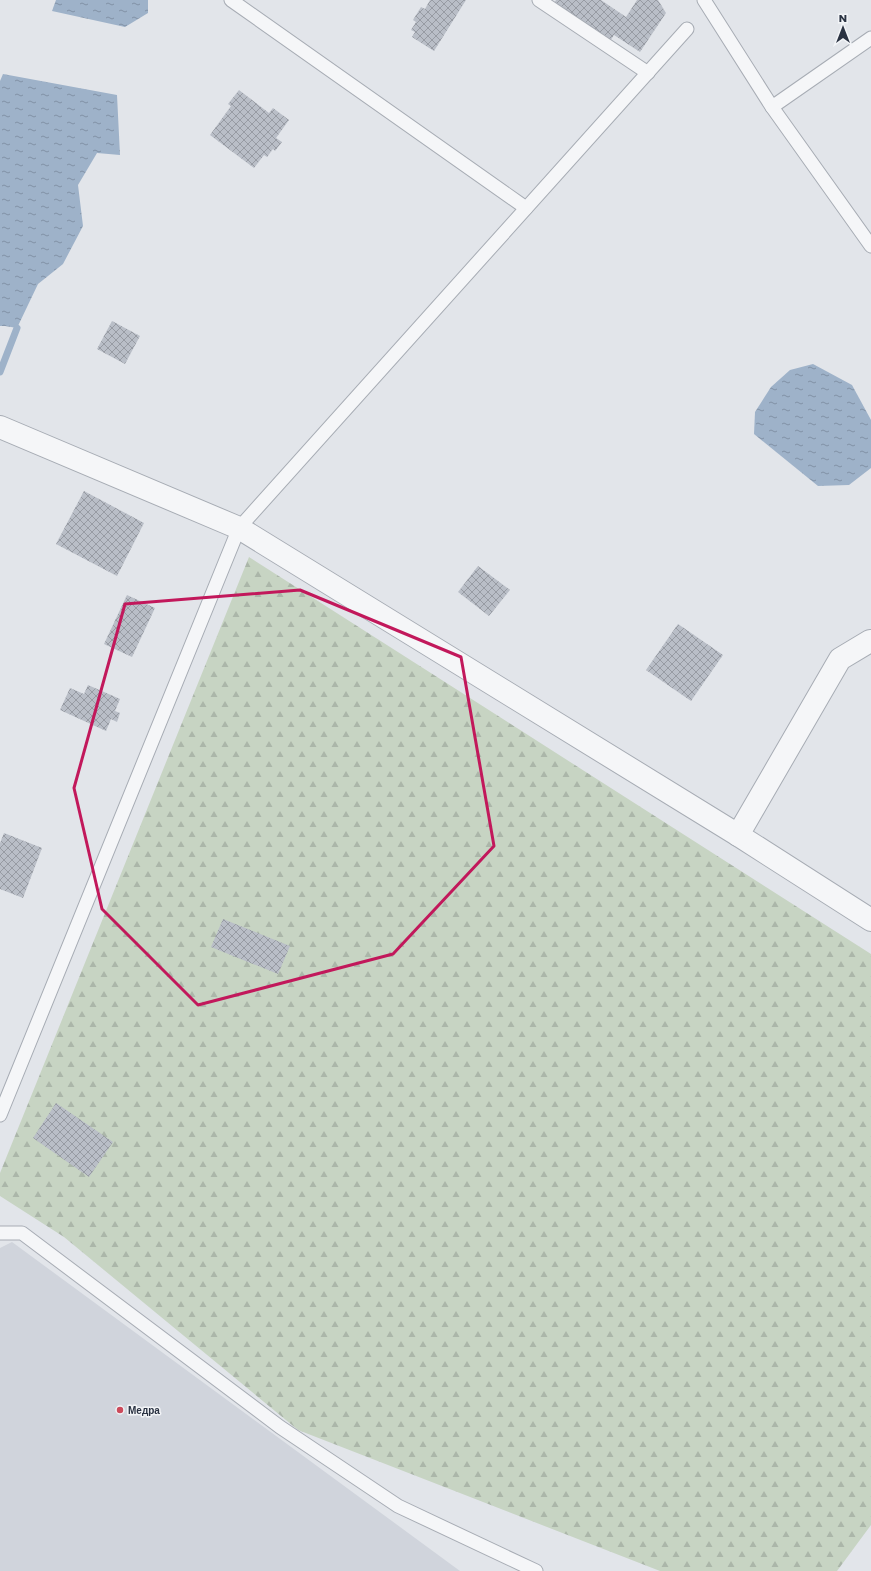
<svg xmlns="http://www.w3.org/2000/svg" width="871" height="1571" font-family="Poppins,sans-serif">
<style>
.built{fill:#d0d4dc}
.forest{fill:url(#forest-firs)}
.water{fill:url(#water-ripples)}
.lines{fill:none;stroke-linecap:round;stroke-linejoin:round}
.stream{stroke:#9eb2c9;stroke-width:7}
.building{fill:url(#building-cross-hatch)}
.service-casing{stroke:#a7acb4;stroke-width:15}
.minor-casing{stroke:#a7acb4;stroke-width:24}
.service{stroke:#f5f6f8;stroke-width:13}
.minor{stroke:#f5f6f8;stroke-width:22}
.marked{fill:none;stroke:#c2185b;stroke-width:3;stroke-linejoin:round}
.poi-dot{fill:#cc4a5b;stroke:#f2f4f7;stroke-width:1.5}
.labels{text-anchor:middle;stroke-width:3;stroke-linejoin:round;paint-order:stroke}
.poi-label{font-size:10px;font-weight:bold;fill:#2a3242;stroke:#f2f4f7;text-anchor:start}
</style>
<defs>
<pattern id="forest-firs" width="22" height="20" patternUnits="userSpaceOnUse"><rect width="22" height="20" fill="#c7d4c3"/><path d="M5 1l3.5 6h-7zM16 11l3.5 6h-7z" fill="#abb6a9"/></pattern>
<pattern id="water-ripples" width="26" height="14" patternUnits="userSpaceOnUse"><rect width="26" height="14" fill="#9eb2c9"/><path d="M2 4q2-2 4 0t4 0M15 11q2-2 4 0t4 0" fill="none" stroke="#8191a5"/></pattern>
<pattern id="building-cross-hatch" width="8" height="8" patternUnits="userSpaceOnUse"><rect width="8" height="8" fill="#b9bec7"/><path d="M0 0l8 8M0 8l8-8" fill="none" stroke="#979ba3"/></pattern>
</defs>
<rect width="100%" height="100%" fill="#e2e5ea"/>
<polygon class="built" points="12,1242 460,1571 0,1571 0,1248"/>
<polygon class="forest" points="249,557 871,954 871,1525 837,1571 660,1571 298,1430 64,1237 0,1196 0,1173"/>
<g class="water">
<polygon points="56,0 148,0 148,13 125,27 52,11"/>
<polygon points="3,74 117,95 120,155 97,153 78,185 83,226 63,264 38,284 17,328 5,326 0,326 0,81"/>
<polygon points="813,364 852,385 871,420 871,468 849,485 818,486 754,434 755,412 771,387 790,370"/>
</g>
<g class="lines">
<polyline class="stream" points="0,372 17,328"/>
</g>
<g class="building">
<polygon points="430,0 466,0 434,51 412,37 415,32 411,30 416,22 413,20 421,7 425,9"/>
<polygon points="556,0 601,0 626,17 637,0 658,0 666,13 640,52 614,35 608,44 552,7"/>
<polygon points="239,90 269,113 273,108 289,120 276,138 282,142 275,151 273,149 267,157 264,155 254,168 210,135 231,106 228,104"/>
<polygon points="112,321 140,336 125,364 97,349"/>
<polygon points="84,491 144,523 117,576 56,544"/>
<polygon points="478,566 510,590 489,616 458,592"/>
<polygon points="127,595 155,608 132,657 104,644"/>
<polygon points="678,624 723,655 691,701 646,670"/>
<polygon points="88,685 120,699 115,711 120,713 117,722 111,719 106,731 60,710 70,688 84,694"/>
<polygon points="4,833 42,848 23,898 0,889 0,843"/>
<polygon points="223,919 290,946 278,974 211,947"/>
<polygon points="56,1103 113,1142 89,1177 33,1138"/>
</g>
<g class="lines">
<defs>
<g id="service">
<polyline points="231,0 526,208"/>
<polyline points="539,0 648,73"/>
<polyline points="704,0 772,107 871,246"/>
<polyline points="772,107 871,38"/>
<polyline points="0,1115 239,528 687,29"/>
<polyline points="0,1233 22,1233 280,1427 398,1506 536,1571"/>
</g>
<g id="minor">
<polyline points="0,427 239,528 738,835 871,920"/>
<polyline points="738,835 840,659 870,641 871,642"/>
</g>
</defs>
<use href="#service" class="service-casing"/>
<use href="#minor" class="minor-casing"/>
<use href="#service" class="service"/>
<use href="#minor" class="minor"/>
</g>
<path class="marked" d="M 300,590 L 461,657 L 494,846 L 393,954 L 198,1005 L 102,909 L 74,788 L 125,604 Z"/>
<circle class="poi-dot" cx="120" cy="1410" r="4"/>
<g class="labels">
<g class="poi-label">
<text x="128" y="1414">Медра</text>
</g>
</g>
<g transform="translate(843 28)" stroke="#f2f4f7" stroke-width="3" paint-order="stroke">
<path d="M0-3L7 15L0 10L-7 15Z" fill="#2a3242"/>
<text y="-6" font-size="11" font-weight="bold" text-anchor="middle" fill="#2a3242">N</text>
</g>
</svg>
